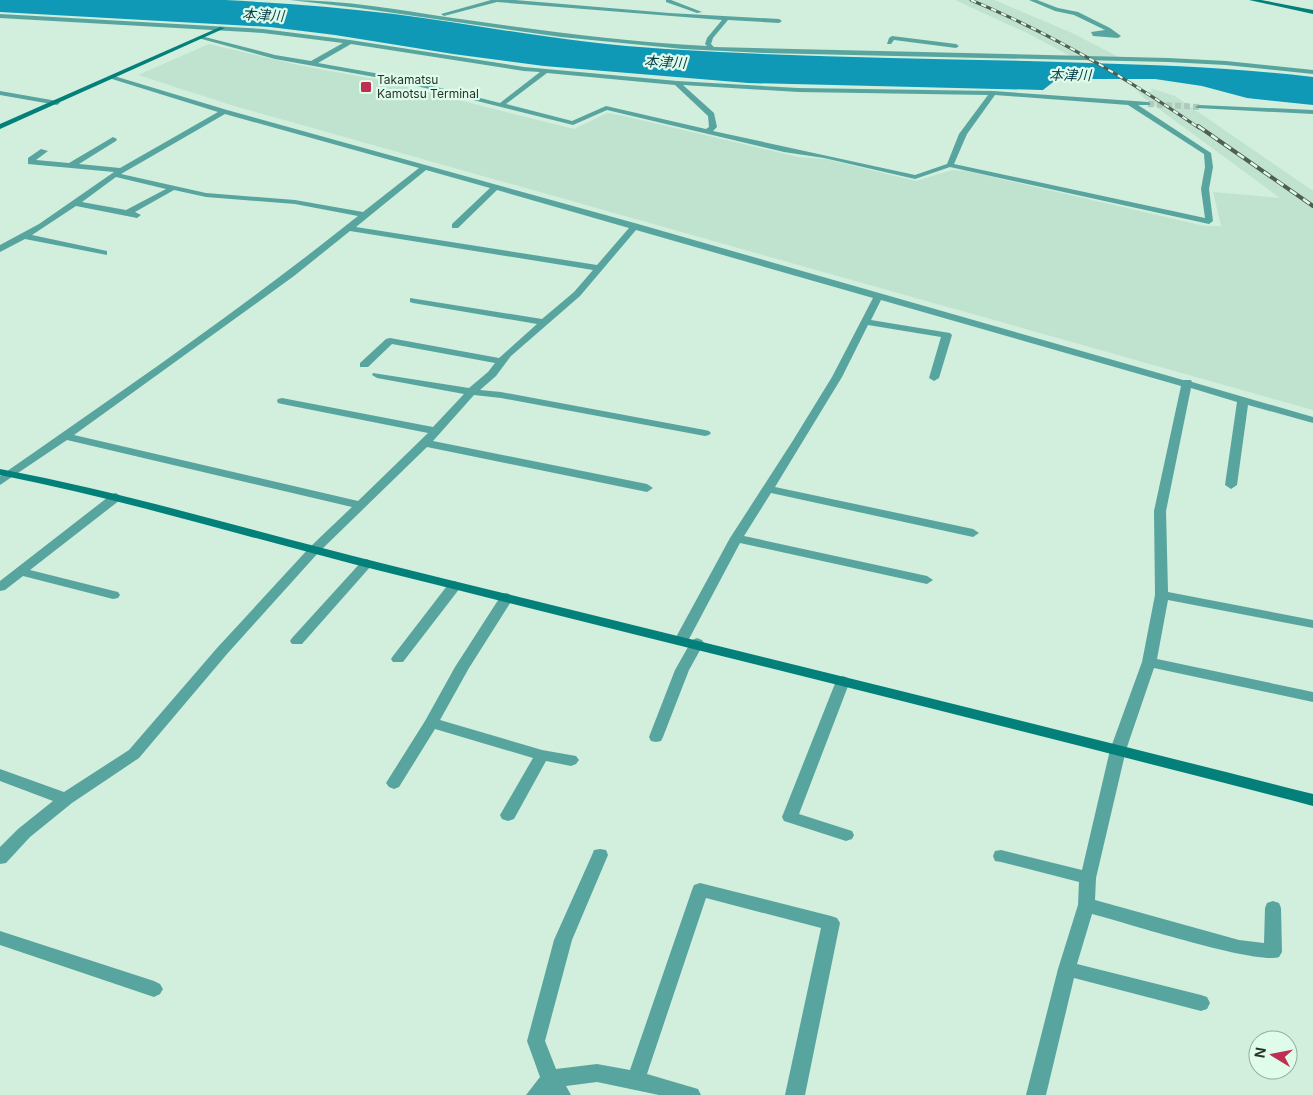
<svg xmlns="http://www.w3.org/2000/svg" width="1313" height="1095" font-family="Inter,'Noto Sans JP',sans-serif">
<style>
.built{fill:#c0e3cf}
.water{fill:#0f99b7}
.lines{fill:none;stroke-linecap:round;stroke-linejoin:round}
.street-tunnel{stroke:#b0c9ba;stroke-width:6;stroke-dasharray:6 3;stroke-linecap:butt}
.street{fill:#58a59f;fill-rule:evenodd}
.secondary{fill:#03807a;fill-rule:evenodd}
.rail-far1-casing{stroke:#505e55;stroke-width:3}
.rail-casing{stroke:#505e55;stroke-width:4}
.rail-far1{stroke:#dffceb;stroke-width:2;stroke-dasharray:5.5;stroke-linecap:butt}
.rail{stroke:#dffceb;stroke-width:2.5;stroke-dasharray:8;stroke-linecap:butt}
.poi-dot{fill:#bf2f52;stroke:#dffceb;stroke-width:2}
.labels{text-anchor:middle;stroke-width:4.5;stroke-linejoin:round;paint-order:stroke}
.far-poi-label{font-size:12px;fill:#29332d;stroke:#dffceb;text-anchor:start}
.far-water-label{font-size:14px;font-style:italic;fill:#063d4a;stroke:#dffceb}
</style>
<rect width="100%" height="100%" fill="#d2eedd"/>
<g class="built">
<polygon points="955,0 994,0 1070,32 1121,58 1072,57 1027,33"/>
<polygon points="209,44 298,65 379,80 574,129 607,113 624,116 798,157 825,159 916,181 952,170 966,171 1205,226 1221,226 1213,192 1280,198 1144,98 1134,88 1144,92 1153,91 1150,88 1175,96 1313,191 1313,410 231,105 138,75"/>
</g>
<path class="water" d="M 0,0 L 225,0 C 282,3 338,7 394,14 C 485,26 575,44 666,49 C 807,58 948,58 1089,63 C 1163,65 1238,68 1313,77 L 1313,105 L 1247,98 L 1202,86 L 1155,79 L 1057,79 L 1043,90 L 748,83 L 544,66 L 453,54 L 335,35 L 270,27 L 0,12 Z"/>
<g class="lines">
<polyline class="street-tunnel" points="1148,104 1199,107"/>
<g class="street">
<path d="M 290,0 C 345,0 399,10 453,18 C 537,30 622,42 707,46 L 705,44 L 707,38 L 722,20 L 497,2 L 444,16 L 441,14 L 491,0 L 515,0 L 669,13 L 779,19 L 782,21 L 779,23 L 728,20 L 713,38 L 711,44 L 714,47 L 1168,58 L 1226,61 L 1313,70 L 1313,74 L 1226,65 L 1168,62 L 764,53 L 683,49 L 561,37 L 359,8 Z"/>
<polygon points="666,0 671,0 702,12 697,13 666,2"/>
<polygon points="1029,0 1037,0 1058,8 1078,12 1110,28 1121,36 1118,38 1093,36 1091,32 1105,30 1074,15 1055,11"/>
<path d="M 0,14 L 263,29 L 350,40 L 524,67 L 677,81 L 798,88 L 993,91 L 1148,102 L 1150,103 L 1150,105 L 1138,105 L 1211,153 L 1213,167 L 1209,189 L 1213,221 L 1209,224 L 950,167 L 915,179 L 824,158 L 784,152 L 607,110 L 573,125 L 397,81 L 275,59 L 198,38 L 201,36 L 275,55 L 311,61 L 343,43 L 263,33 L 0,18 ZM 351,44 L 524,71 L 540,72 L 500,103 L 397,77 L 318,63 ZM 547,73 L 675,85 L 708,116 L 709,127 L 706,129 L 606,106 L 572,121 L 506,104 ZM 683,85 L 798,92 L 988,95 L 959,134 L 947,164 L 915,175 L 713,131 L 717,127 L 714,113 ZM 995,95 L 1128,105 L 1204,154 L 1205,167 L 1201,189 L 1205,218 L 954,164 L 967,134 Z"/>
<polygon points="892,36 956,44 959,46 956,48 894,40 891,44 887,44 889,38"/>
<path d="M 114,76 L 227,110 L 638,224 L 1183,380 L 1191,380 L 1192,382 L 1313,417 L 1313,423 L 1248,405 L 1237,485 L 1231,489 L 1225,485 L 1237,402 L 1191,388 L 1166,511 L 1168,592 L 1313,620 L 1313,628 L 1168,600 L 1157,659 L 1313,692 L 1313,702 L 1154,668 L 1126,750 L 1096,878 L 1095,900 L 1239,940 L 1264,943 L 1265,908 L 1267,903 L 1273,901 L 1279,903 L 1281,908 L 1282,952 L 1279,957 C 1256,965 1124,922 1092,914 L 1077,964 L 1201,995 L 1207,997 L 1210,1003 L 1207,1009 L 1201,1011 L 1074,978 L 1046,1095 L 1026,1095 L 1058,969 L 1078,905 L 1079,882 L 1001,862 L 995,861 L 993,856 L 995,851 L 1001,850 L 1082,870 L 1110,750 L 1142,662 L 1155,595 L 1154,511 L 1181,386 L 881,300 L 871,320 L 950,333 L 952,335 L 939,378 L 934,381 L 929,378 L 941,337 L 868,325 L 842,377 L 775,487 L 973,529 L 979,533 L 973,537 L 771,493 L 744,536 L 927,576 L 933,580 L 927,584 L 740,543 L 689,639 L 687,642 L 677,642 L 675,639 L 730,538 L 792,442 L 832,377 L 873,298 L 636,230 L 580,296 L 511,356 L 496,376 L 480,390 L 501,392 L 705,430 L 709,431 L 711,433 L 709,435 L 705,436 L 501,398 L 474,395 L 433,441 L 647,484 L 653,488 L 647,492 L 427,447 L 318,553 L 227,654 L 139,758 L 72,803 L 30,837 L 6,863 L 0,864 L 0,847 L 18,829 L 53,801 L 0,781 L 0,769 L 64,792 L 129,750 L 217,648 L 310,547 L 352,507 L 67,440 L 0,485 L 0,476 C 121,392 243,308 358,216 L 295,204 L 206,197 L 174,190 L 135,212 L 141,215 L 137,218 L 76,206 L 32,235 L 107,251 L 107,255 L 25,239 L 0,252 L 0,245 L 39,224 L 114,172 L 28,164 L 28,158 L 41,149 L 48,151 L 36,160 L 69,163 L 113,137 L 117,139 L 116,141 L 79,164 L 120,168 L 218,112 L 112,79 L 111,78 ZM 225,114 L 419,168 L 363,212 L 295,200 L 206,193 L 121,174 ZM 426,170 L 490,188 L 452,224 L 452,228 L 458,228 L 497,190 L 629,228 L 597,265 L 356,227 ZM 116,177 L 166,189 L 126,210 L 82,202 ZM 350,231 L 593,270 L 574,292 L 542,319 L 410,298 L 410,302 L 413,303 L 537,324 L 499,358 L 390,338 L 386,339 L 360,363 L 360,367 L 368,367 L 392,344 L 495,363 L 488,372 L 469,388 L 373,373 L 372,375 L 377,378 L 464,394 L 433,427 L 282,398 L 278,399 L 277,401 L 278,403 L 282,404 L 428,433 L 358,501 L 74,435 L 294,276 Z"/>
<polygon points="0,91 57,101 60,103 57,105 0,95"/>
<polygon points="1199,105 1313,110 1313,114 1197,108 1195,107"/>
<polygon points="116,493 122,497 120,500 30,570 118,592 120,595 118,598 113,599 23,576 5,590 0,591 0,581 112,494"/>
<polygon points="367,559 373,563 371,566 302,644 292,644 290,641 292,638 363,560"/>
<polygon points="455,581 461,585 460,588 403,662 393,662 391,659 393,656 450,582"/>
<polygon points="507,593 514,597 469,668 440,720 542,750 576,756 579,760 576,764 571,766 546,761 514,819 508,821 502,819 500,815 533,758 435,729 399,787 394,789 389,787 386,783 425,721 455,667 502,594"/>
<polygon points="697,638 702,640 704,643 689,670 663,737 661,741 656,742 651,741 649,737 675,670 692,640"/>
<polygon points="843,676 848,678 850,681 799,814 852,831 854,835 852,839 846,841 784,821 782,817 836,681 838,678"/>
<polygon points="600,849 606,850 608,855 572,940 545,1041 556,1069 597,1064 630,1070 692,890 694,885 700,883 831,916 837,918 840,923 805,1095 785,1095 821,928 706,898 647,1074 698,1089 701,1095 659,1095 597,1082 566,1086 571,1095 526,1095 540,1077 527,1041 554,940 592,855 594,850"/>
<polygon points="0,931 154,981 160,984 163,989 160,994 154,997 0,945"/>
</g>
<g class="secondary">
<polygon points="1249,0 1261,0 1313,10 1313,14"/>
<polygon points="220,27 225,28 0,129 0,124"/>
<path d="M 0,469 C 132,494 259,533 389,565 C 697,641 1005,716 1313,794 L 1313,806 C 1006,726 697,650 389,573 C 259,541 132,501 0,475 Z"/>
</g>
<defs>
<path id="rail-far1" d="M 971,0 C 1052,34 1127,78 1199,128"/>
<polyline id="rail" points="1198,126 1313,206"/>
</defs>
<use href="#rail-far1" class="rail-far1-casing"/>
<use href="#rail" class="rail-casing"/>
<use href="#rail-far1" class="rail-far1"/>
<use href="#rail" class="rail"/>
</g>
<rect class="poi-dot" x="360" y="81" width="12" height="12" rx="2.5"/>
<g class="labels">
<g class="far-poi-label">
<text x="377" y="84">Takamatsu<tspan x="377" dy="14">Kamotsu Terminal</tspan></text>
</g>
<g class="far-water-label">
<text transform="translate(263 15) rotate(3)" y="5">本津川</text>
<text transform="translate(665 62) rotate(3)" y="5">本津川</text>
<text transform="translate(1070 75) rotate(1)" y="5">本津川</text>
</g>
</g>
<g transform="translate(1273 1055) rotate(280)"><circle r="24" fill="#dffceb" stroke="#96ac9f"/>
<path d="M0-4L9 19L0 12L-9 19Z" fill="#bf2f52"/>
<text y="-8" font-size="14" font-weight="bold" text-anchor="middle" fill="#29332d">N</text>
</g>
</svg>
